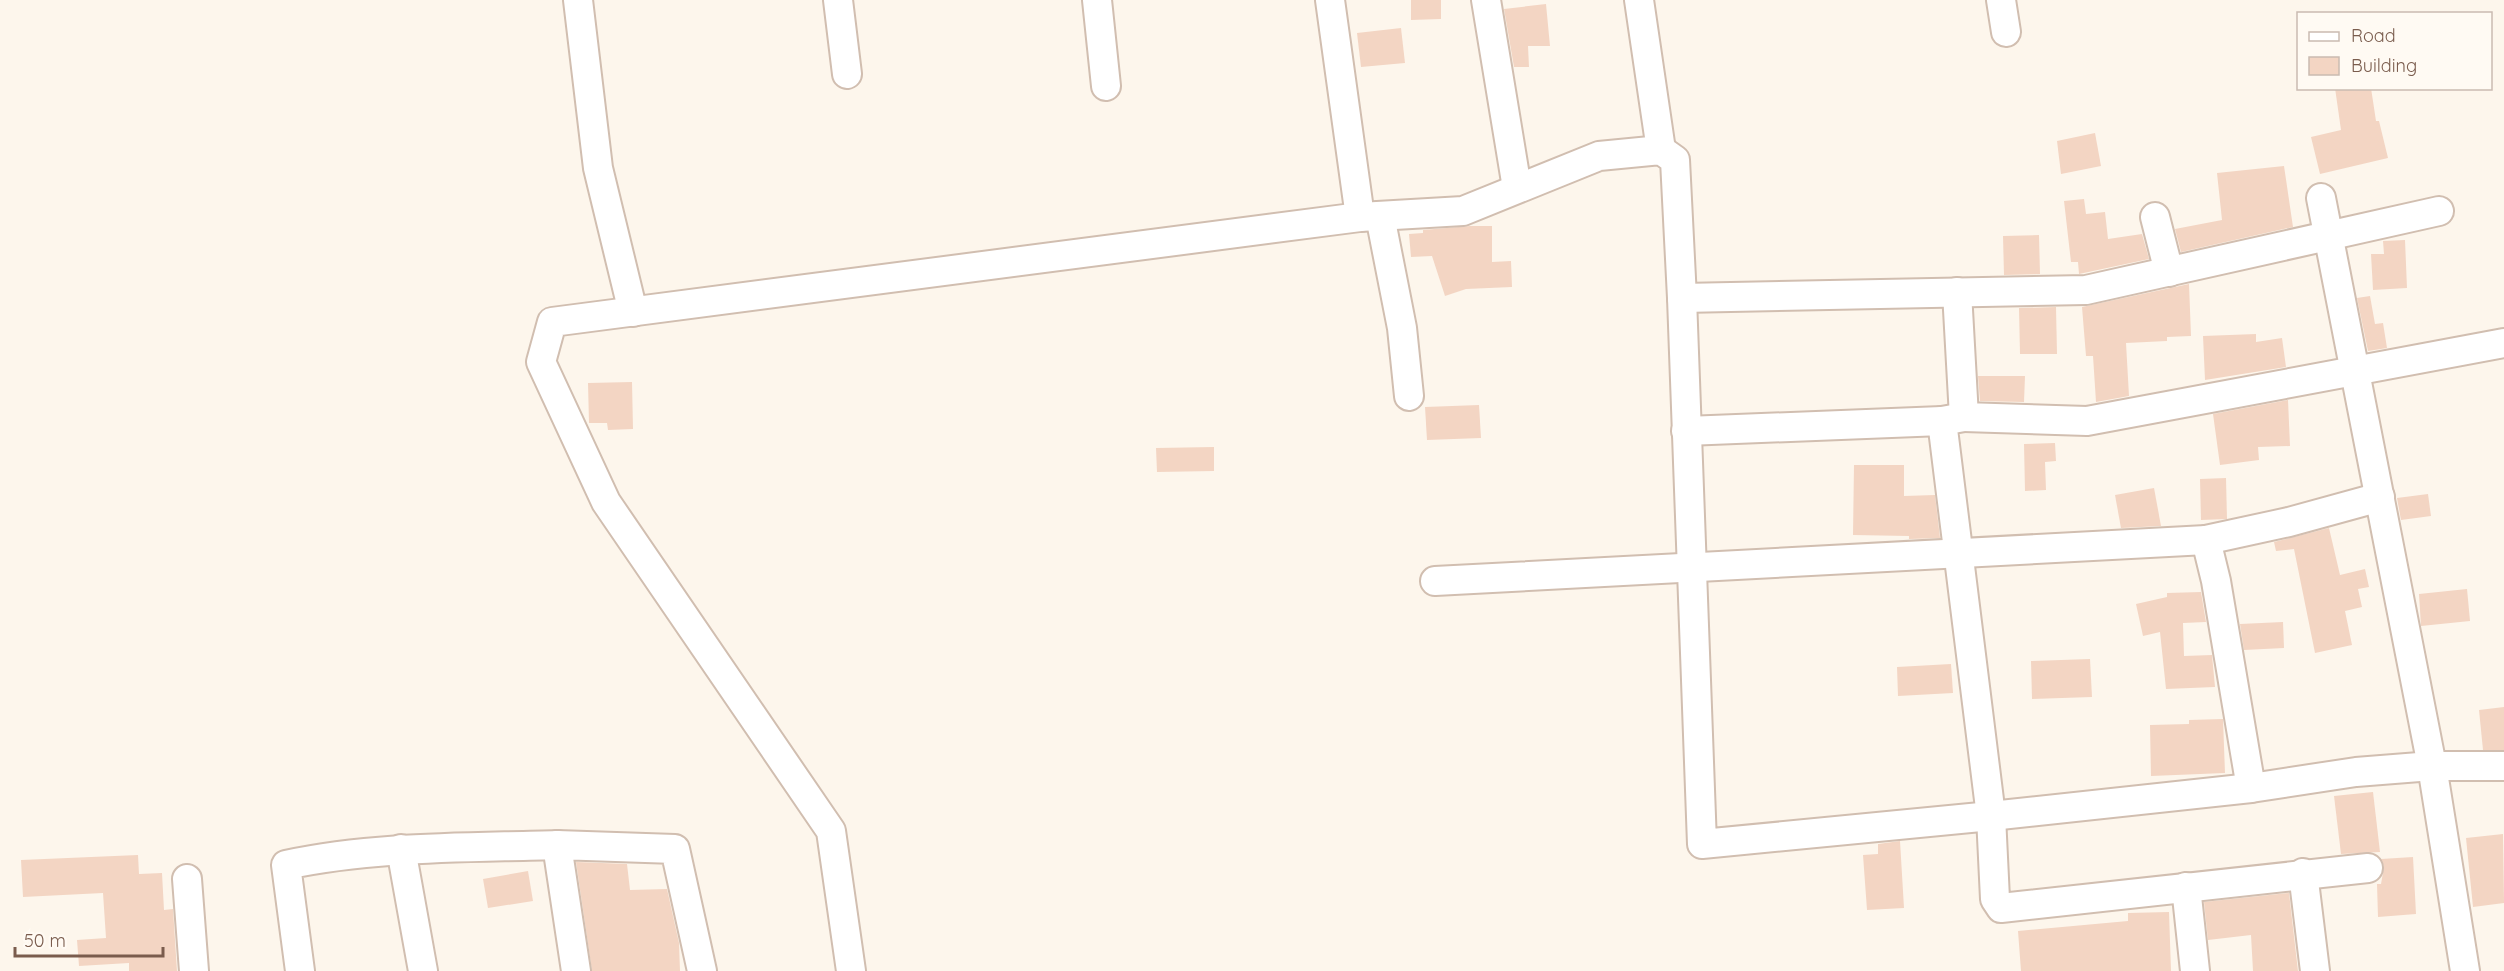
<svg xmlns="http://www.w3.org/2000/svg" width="2504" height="971" font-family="Quicksand,sans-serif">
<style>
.building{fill:#f3d5c3}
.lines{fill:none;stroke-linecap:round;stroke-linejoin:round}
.minor-casing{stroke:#d1beb0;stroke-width:32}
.minor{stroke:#fff;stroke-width:28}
</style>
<rect width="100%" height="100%" fill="#fdf6ec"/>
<g class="building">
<polygon points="1411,0 1441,0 1441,19 1411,20"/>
<polygon points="1546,4 1550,46 1528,46 1529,67 1514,67 1504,9"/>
<polygon points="1401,28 1405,63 1361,67 1357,33"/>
<polygon points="2335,88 2371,88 2376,121 2379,121 2388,158 2320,174 2311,137 2341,130"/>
<polygon points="2095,133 2101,166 2061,174 2057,141"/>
<polygon points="2284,166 2293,227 2181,252 2175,229 2222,220 2217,173"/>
<polygon points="2084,199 2086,214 2105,212 2108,239 2142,234 2149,259 2079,274 2078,262 2071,262 2064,201"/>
<polygon points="1470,226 1492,226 1492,262 1511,261 1512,287 1466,289 1445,296 1432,256 1411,257 1409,234 1423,233 1423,230"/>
<polygon points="2039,235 2040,274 2004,275 2003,236"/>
<polygon points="2405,240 2407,288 2373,290 2371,254 2384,254 2383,241"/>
<polygon points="2189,284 2191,336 2167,337 2167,341 2126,343 2129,396 2096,402 2093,356 2086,356 2082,307"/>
<polygon points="2370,296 2375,324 2383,323 2387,348 2368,351 2357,298"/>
<polygon points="2056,307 2057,354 2020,354 2019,308"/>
<polygon points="2256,334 2256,342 2282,338 2286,367 2205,380 2203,336"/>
<polygon points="1978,376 2025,376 2024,402 1980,401"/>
<polygon points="632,382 633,429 608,430 607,423 589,423 588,383"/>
<polygon points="2288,400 2290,446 2258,447 2259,460 2220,465 2213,414"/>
<polygon points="1479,405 1481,438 1427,440 1425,407"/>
<polygon points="2055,443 2056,461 2045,462 2046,490 2025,491 2024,444"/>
<polygon points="1214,447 1214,471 1157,472 1156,448"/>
<polygon points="1854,465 1904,465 1904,496 1935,495 1940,538 1909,539 1909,536 1853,535"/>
<polygon points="2226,478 2227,519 2201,520 2200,479"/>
<polygon points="2154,488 2161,526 2121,528 2115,495"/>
<polygon points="2428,494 2431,516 2401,520 2397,498"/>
<polygon points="2329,528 2340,575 2365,569 2369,587 2358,589 2362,607 2345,611 2352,645 2315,653 2294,549 2276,551 2274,542"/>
<polygon points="2467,589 2470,621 2421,626 2419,594"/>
<polygon points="2201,592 2206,622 2183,623 2184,656 2212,655 2215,687 2166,689 2160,632 2143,636 2136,604 2167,597 2167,593"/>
<polygon points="2283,622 2284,648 2244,650 2240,624"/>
<polygon points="2090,659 2092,697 2032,699 2031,661"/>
<polygon points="1951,664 1953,693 1898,696 1897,667"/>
<polygon points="2504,707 2504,750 2483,750 2479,710"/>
<polygon points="2223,719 2225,773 2151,776 2150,725 2189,724 2189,720"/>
<polygon points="2373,792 2380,852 2341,854 2334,796"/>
<polygon points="2503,834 2504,903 2473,907 2466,838"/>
<polygon points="1900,841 1904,908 1867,910 1863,855 1878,854 1878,844"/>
<polygon points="138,855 139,874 162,873 164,910 173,909 177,971 129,971 129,963 79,966 77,940 106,938 103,893 23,897 21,860"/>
<polygon points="2413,857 2416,914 2378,917 2377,884 2381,884 2384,867 2381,859"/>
<polygon points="576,862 627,864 630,890 667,889 679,943 680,971 592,971"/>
<polygon points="528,871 533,901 488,908 483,879"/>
<polygon points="2289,893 2298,971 2253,971 2251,935 2208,940 2204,902"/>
<polygon points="2169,912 2171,971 2021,971 2018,931 2128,921 2128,913"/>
</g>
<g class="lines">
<defs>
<g id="minor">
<polyline points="578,0 598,168 633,312"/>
<polyline points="838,0 847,74"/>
<polyline points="1097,0 1106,86"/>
<polyline points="1330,0 1360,217 1463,211 1599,156 1661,150 1675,160 1682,298 2086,290 2439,211"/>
<polyline points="1486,0 1517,188"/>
<polyline points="1639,0 1661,150"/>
<polyline points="2001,0 2006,32"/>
<polyline points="2321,198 2432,766 2465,971"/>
<polyline points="1380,216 1402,328 1409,396"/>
<polyline points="2155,217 2169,272"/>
<polyline points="1957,292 1964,417 2087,421 2504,343"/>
<polyline points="1682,298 1702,844 1991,816 2251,788 2356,772 2432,766 2504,766"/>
<polyline points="1964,417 1942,421 1991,816 1995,899 2001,908 2368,868"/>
<polyline points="1686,431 1942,421"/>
<polyline points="1435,581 2206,540"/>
<polyline points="2251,788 2216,581 2206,540 2289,522 2380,497"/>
<polyline points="401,849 423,971"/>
<polyline points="2303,873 2315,971"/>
<polyline points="187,879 194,971"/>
<polyline points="2186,887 2195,971"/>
<path d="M 300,971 L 286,865 C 375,846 467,848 557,845"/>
<polyline points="576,971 557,845 675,849 702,971"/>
<polyline points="851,971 831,831 606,502 541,362 552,322 1360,217"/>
</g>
</defs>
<use href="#minor" class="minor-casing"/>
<use href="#minor" class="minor"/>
</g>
<rect x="2297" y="12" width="195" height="78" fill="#fffaf3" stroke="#cabbb1" stroke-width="1.5"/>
<rect x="2309" y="32" width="30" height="9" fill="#ffffff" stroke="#cabbb1" stroke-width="1.5"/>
<text x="2351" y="42" font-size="18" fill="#7a5c4d">Road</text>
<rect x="2309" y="57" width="30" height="18" fill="#f3d5c3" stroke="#cabbb1" stroke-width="1.5"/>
<text x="2351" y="72" font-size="18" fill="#7a5c4d">Building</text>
<path d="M15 947v9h148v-9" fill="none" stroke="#7a5c4d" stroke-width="3"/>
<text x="24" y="947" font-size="18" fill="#7a5c4d" stroke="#fffaf3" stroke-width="4.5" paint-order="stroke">50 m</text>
</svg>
